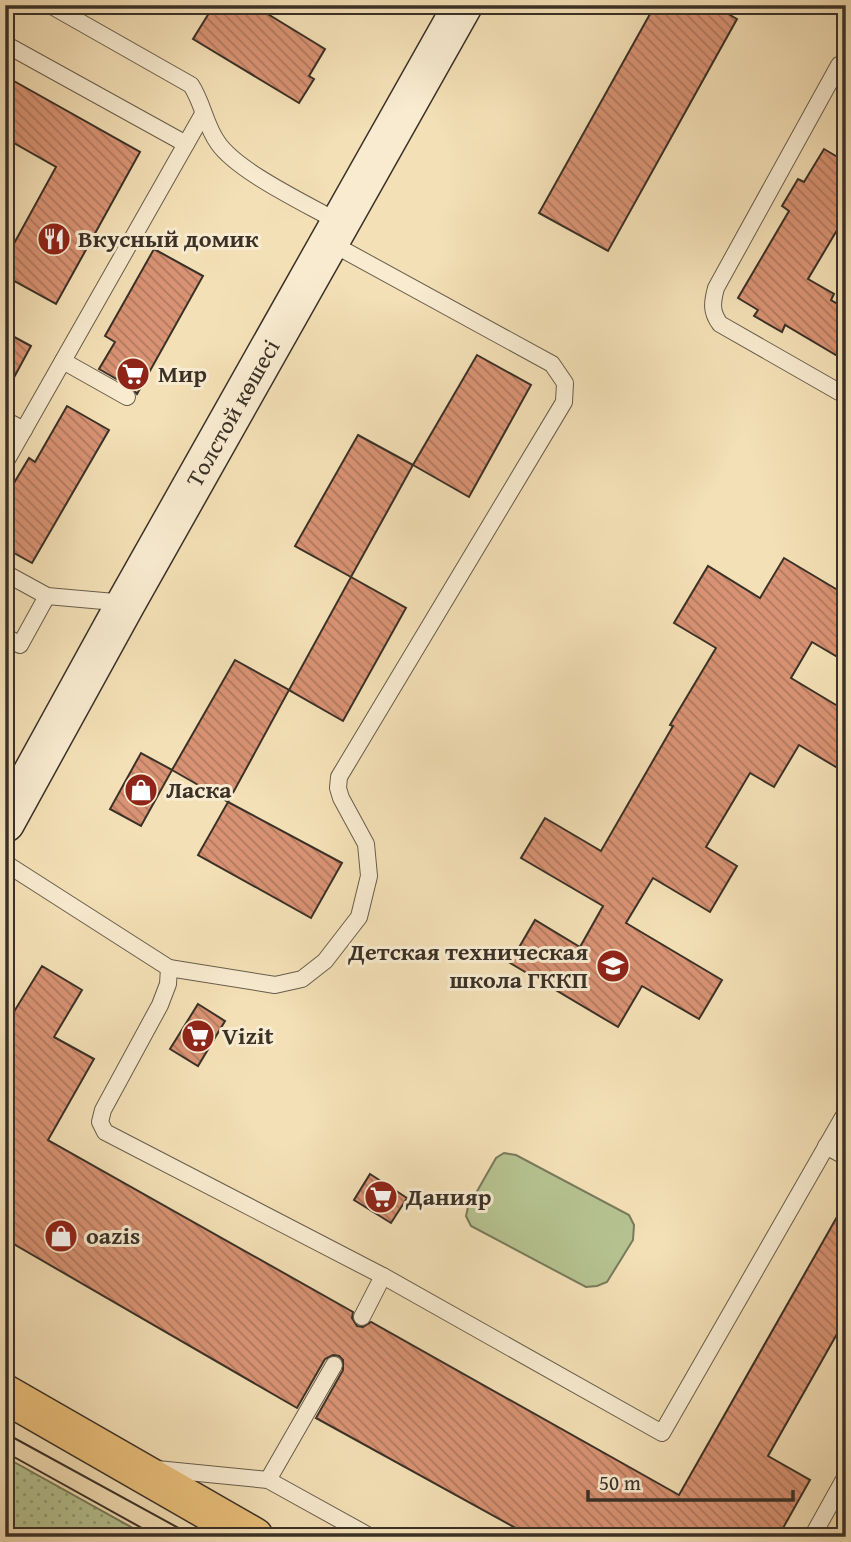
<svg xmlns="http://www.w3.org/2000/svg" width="851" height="1542" font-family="'Gentium Book Plus',serif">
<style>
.park{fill:url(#park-dots);stroke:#787a5c;stroke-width:2}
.pitch{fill:#b6c391;stroke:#787a5c;stroke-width:2}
.building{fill:url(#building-back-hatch);stroke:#3a3127;stroke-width:2}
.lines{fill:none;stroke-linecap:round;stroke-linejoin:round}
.service-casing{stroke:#685d4b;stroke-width:18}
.secondary-casing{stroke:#3a3127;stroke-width:41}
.primary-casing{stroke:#3a3127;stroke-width:41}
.service{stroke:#f8ebd0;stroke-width:16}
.secondary{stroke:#f8ebd0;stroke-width:38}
.primary{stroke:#eac07b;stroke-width:38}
.tram{stroke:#3a3127;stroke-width:2}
.labels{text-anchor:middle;stroke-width:6;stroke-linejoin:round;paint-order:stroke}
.poi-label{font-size:24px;font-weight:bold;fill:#3a3127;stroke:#f8ebd0;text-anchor:start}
.street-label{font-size:24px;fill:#3a3127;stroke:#f8ebd0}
</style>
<defs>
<pattern id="park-dots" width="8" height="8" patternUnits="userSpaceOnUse" patternTransform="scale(1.75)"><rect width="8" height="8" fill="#b6c391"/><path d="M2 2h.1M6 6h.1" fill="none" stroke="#959f76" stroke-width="1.8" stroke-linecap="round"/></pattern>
<pattern id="building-back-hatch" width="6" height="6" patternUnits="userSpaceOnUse" patternTransform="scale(1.75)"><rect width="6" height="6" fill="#d99374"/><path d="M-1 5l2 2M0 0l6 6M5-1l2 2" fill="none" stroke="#b1795f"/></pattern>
</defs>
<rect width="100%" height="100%" fill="#f4e0b6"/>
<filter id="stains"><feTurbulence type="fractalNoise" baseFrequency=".00286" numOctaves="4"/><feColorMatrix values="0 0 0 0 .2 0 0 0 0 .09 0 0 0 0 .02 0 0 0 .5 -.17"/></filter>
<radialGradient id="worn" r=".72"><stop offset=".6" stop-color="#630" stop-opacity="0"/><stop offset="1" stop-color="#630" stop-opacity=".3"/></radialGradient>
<polygon class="park" points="5,1457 149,1537 5,1537"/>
<polygon class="pitch" points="504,1153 516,1155 629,1215 634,1225 633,1240 607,1282 597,1286 586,1287 471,1226 466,1216 468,1207 496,1158"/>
<g class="building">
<polygon points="214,5 253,5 325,49 309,76 314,79 299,103 193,39"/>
<polygon points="655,5 713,5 737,19 608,251 539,213"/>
<polygon points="5,76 140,152 56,304 5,276 5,260 56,167 5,138"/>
<polygon points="824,149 846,162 846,215 808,279 834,294 831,300 846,309 846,361 785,325 782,332 754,316 758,310 738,298 789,211 782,206 798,179 804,182"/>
<polygon points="154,249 203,276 137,394 132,388 99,369 115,342 105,336"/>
<polygon points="5,332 31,346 5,394"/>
<polygon points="477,355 531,385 469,497 413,465"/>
<polygon points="67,406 109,430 32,563 5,548 5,498 29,458 35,462"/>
<polygon points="358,435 413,465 351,577 295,546"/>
<polygon points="784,558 846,595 846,662 812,642 791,678 846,711 846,773 799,745 774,787 750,773 706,847 737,866 710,912 653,878 626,923 722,980 699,1019 642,986 618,1027 510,963 535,920 580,947 603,906 521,858 545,818 601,851 673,726 670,725 716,648 674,623 708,566 760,598"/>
<polygon points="351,577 406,608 343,721 289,690"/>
<polygon points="235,660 289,690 228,802 172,770 141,826 110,809 141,753 172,770"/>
<polygon points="228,802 342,863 311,918 198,855"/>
<polygon points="42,966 82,990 54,1037 94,1059 48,1140 353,1312 352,1318 357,1326 363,1327 371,1322 679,1495 846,1201 846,1318 768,1456 810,1480 778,1537 532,1537 316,1418 343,1370 343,1360 339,1356 333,1355 325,1359 297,1408 5,1239 5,1011 12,1015"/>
<polygon points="198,1004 225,1021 198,1066 170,1049"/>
<polygon points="370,1174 407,1198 391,1223 354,1200"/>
</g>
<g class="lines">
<defs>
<g id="service">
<path d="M 50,5 L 191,85 C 203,103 205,125 218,143 C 238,172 307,204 340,223"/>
<polyline points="5,44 186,144"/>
<path d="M 839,65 L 716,288 C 712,303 711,312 720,324 L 846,396"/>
<polyline points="63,361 127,397"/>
<polyline points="5,420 24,430"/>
<polyline points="5,463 203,114"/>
<polyline points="5,573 47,596 126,603"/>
<polyline points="5,636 20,645 47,596"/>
<polyline points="5,863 169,968 168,984 160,1005 103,1110 100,1122 105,1132 383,1276 662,1433 846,1112"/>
<polyline points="169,968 275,985 302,979 325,961 359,917 369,876 366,844 341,798 338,788 339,777 564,402 565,383 552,364 329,242"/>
<polyline points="826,1146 846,1157"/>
<polyline points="362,1317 383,1276"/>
<polyline points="157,1469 268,1480 371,1537"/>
<polyline points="268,1480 334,1365"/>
<polyline points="812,1537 846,1476"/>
</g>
<g id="secondary">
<path id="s1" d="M 5,823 L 126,603 L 463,5"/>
</g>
<polyline id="primary" points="5,1394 254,1537"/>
</defs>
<use href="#service" class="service-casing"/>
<use href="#secondary" class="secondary-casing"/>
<use href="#primary" class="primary-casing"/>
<use href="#service" class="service"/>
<use href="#secondary" class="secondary"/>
<use href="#primary" class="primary"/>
<g class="tram">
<polyline points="5,1433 195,1537"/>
<polyline points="5,1452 158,1537"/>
</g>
</g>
<defs>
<symbol id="restaurant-disc" viewBox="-11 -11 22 22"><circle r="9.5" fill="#8f2418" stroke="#f8ebd0"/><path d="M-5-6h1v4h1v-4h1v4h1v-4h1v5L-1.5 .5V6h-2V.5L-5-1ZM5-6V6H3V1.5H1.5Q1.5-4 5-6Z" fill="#fff"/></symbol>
<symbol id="supermarket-disc" viewBox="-11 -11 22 22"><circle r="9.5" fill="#8f2418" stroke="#f8ebd0"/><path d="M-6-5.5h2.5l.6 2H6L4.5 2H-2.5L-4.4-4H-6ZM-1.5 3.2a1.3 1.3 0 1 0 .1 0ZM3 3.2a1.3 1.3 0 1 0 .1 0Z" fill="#fff"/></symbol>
<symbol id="shop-disc" viewBox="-11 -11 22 22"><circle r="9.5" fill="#8f2418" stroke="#f8ebd0"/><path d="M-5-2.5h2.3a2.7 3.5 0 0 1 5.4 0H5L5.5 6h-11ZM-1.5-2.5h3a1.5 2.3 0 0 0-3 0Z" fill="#fff"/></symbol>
<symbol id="school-disc" viewBox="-11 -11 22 22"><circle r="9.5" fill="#8f2418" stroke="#f8ebd0"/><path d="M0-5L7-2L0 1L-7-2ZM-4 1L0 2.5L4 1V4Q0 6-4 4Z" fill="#fff"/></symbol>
</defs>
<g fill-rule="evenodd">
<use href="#restaurant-disc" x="35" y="220" width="38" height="38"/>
<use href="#supermarket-disc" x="114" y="355" width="38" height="38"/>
<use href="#shop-disc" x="122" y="771" width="38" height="38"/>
<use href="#school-disc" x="594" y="947" width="38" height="38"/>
<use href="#supermarket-disc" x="179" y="1017" width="38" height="38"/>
<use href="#supermarket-disc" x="362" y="1178" width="38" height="38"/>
<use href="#shop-disc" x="42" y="1217" width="38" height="38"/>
</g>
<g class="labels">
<g class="poi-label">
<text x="78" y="247">Вкусный домик</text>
<text x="158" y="382">Мир</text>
<text x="166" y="798">Ласка</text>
<text x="588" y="960" text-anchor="end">Детская техническая<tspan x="588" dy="28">школа ГККП</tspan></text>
<text x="222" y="1044">Vizit</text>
<text x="406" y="1205">Данияр</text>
<text x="86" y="1244">oazis</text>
</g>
<g class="street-label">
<text dy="8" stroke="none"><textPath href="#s1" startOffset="469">Толстой көшесі</textPath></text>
</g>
</g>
<rect width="851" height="1542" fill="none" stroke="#f4e0b6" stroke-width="28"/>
<rect x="7" y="7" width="837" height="1528" fill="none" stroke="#3a3127" stroke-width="3.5"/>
<rect x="14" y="14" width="823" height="1514" fill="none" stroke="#3a3127" stroke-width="2"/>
<path d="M588 1490v10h205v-10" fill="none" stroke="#3a3127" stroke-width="3.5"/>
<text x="599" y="1490" font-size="21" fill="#3a3127" stroke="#f8ebd0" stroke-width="5" paint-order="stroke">50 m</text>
<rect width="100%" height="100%" filter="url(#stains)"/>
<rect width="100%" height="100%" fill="url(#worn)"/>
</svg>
